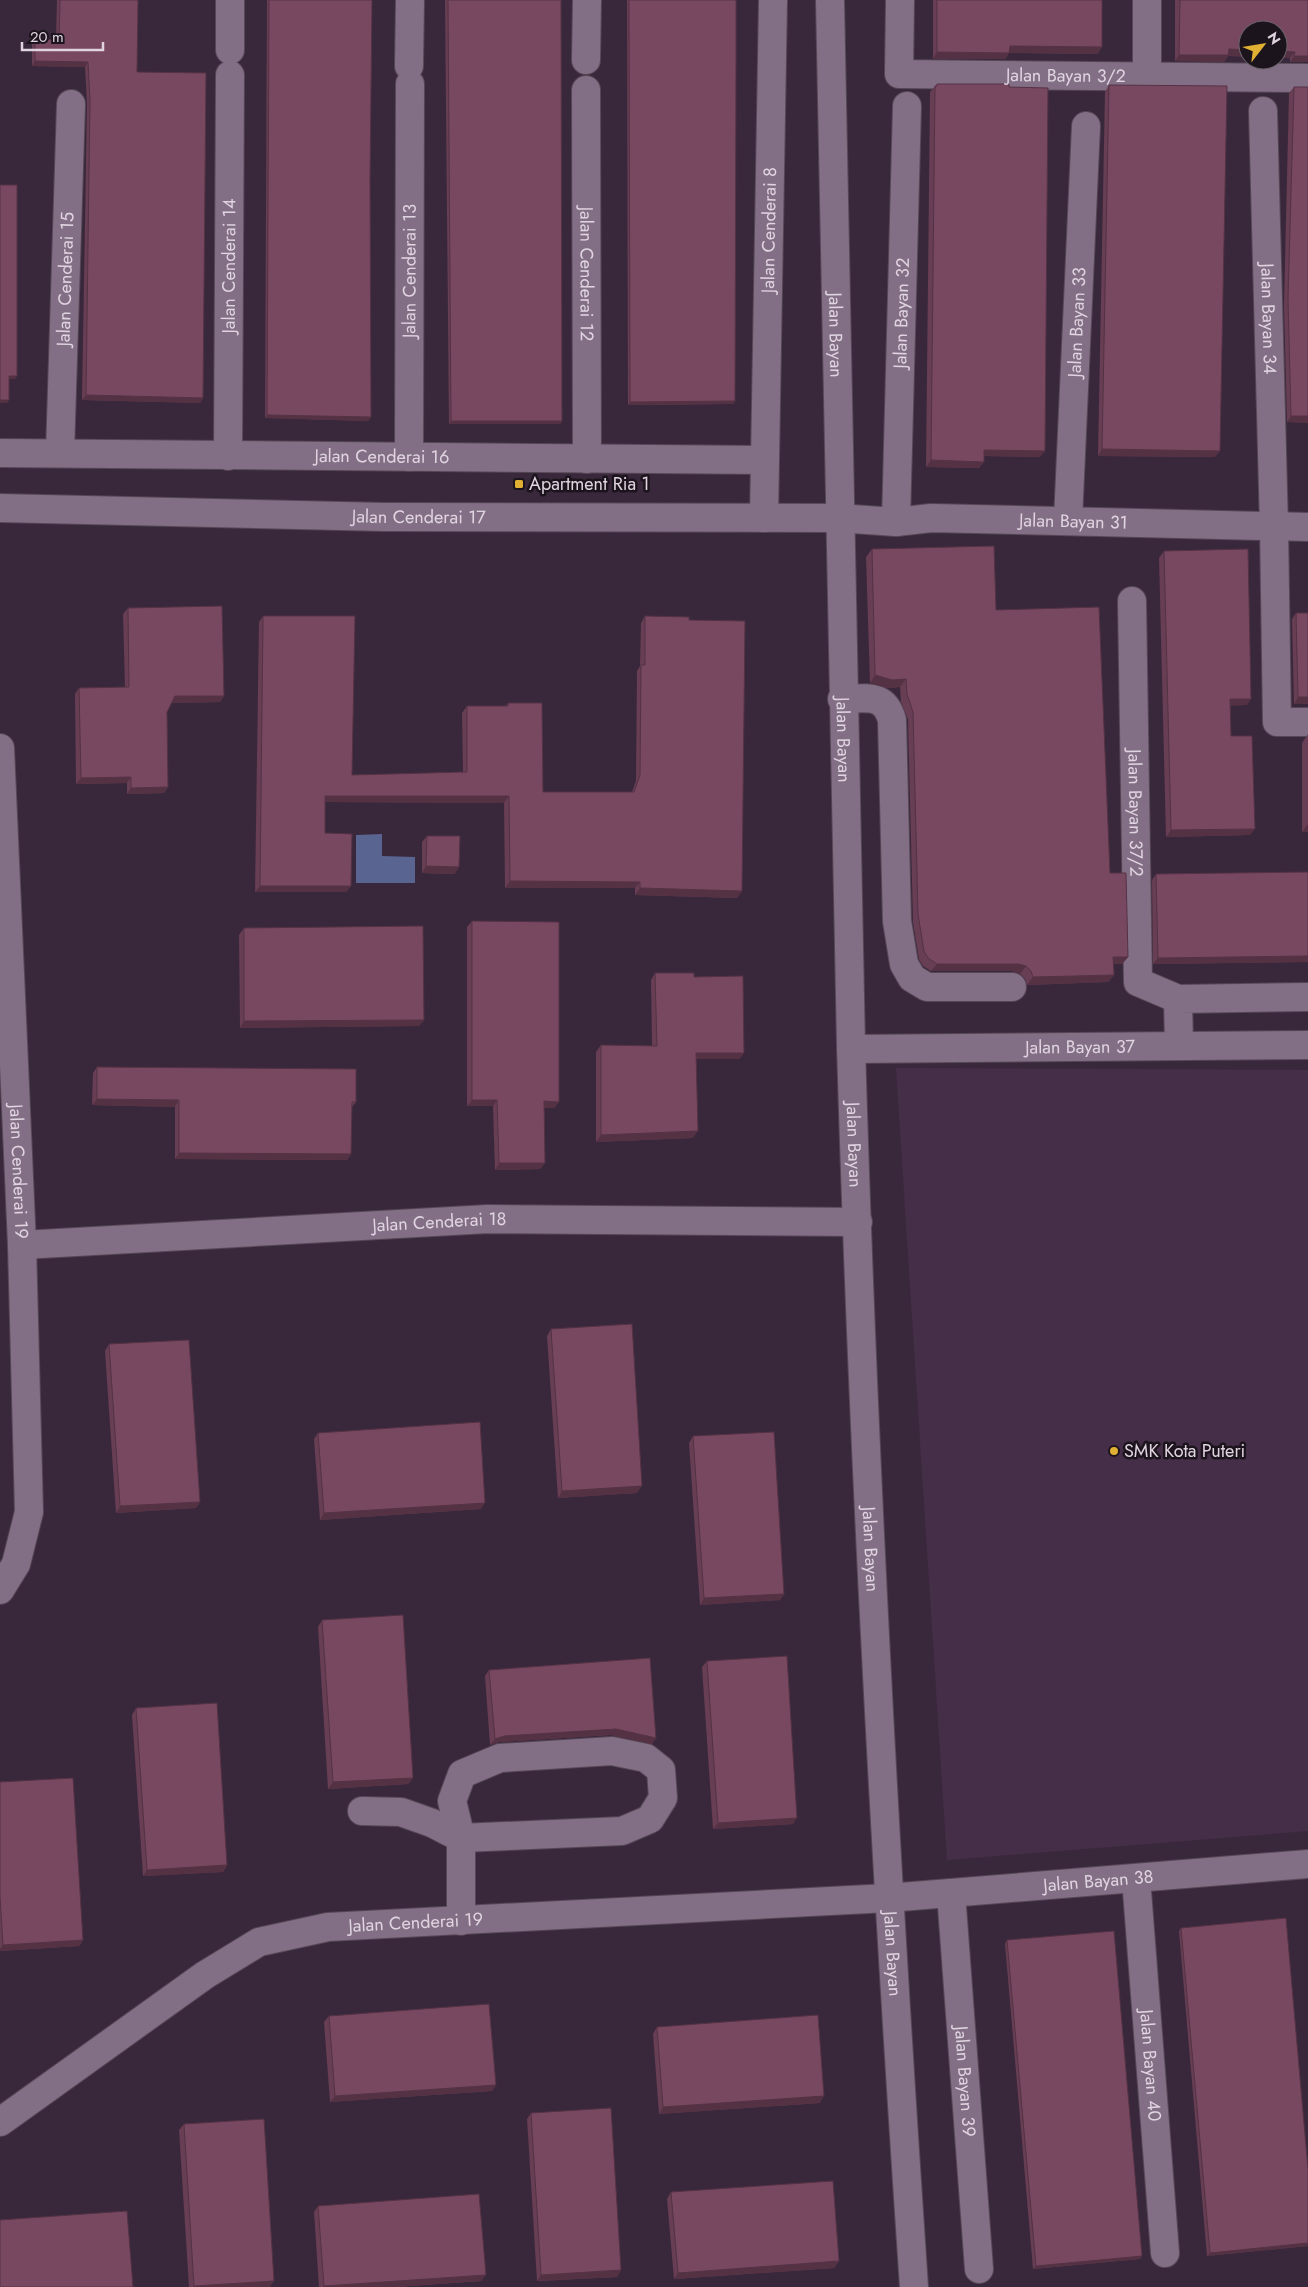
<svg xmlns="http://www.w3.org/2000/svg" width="1308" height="2287" font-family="Jost,sans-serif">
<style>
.built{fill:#452f48}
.water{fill:#596491}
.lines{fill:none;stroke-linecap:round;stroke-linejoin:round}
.minor-casing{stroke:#564757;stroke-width:30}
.minor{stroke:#836f85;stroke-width:28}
.wall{fill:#673e53}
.shaded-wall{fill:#543244}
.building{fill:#784861;stroke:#543244}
.poi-dot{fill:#e0b034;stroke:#1c141c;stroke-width:2}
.labels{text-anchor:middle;stroke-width:5;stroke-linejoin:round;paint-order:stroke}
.street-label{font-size:18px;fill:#e0d4e1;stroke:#1c141c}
.poi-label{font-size:18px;fill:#e0d4e1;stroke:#1c141c;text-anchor:start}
</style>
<rect width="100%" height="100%" fill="#39283b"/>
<polygon class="built" points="896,1068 1308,1070 1308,1831 947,1860"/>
<polygon class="water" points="382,834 382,856 415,857 415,883 356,883 356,835"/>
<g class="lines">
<defs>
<g id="minor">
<path id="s1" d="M 830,0 C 836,349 841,698 851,1046 C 863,1460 886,1874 914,2287"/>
<path id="s2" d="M 900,0 L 899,74 L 1308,78"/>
<polyline points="1147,0 1147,78"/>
<polyline points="230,50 230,0"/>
<polyline points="586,60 587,0"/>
<polyline points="409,66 410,0"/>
<path id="s3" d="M 586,90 L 587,459"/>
<path id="s4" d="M 1263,111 L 1274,527 L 1277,722 L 1308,722"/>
<path id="s5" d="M 0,453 L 764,460"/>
<path id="s6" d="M 60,453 L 71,104"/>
<path id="s7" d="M 228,456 L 230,75"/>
<path id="s8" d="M 409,457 L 410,84"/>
<path id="s9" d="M 0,508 L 384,517 L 838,518 L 896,522 L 931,518 L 1308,527"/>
<path id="s10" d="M 764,518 L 773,0"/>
<path id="s11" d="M 1068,520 L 1086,126"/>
<path id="s12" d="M 896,522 L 907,106"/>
<path id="s13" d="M 1132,601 L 1138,982 L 1178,999"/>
<path d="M 842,699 C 866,699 884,692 892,720 L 897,921 L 904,964 L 912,978 L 927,987 L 1012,987"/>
<path id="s14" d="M 0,748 L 22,1245 L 29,1512 L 16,1564 L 0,1590"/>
<polyline points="1179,1046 1178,999 1308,997"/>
<path id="s15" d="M 851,1049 L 1308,1045"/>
<path id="s16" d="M 22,1245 L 488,1219 L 858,1222"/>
<polygon points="612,1751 646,1758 661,1770 663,1798 650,1819 622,1831 461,1838 452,1801 462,1774 500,1758"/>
<polyline points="362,1811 401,1812 432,1823 461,1838 461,1921"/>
<path id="s17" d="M 1136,1878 L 1165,2253"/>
<path id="s18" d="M 951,1893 L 979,2269"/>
<path id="s19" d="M 0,2122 L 205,1975 L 259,1942 L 328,1927 L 888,1898 L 1308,1864"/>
</g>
</defs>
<use href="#minor" class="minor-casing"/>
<use href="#minor" class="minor"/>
</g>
<g class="wall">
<polygon points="57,0 138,0 137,72 203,398 200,403 82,400 87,104 85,67 32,66 32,44 35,39 56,40"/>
<polygon points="267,0 372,0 370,179 371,417 368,421 265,418"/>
<polygon points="445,0 561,0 562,421 560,424 449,424"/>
<polygon points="627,0 736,0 735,401 733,404 628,405"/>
<polygon points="933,0 1102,0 1098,54 1009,53 1005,59 933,59"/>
<polygon points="1175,0 1308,0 1308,62 1290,62 1290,58 1228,56 1224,62 1175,61"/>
<polygon points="937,84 1040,457 984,456 979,468 926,467 930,92"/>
<polygon points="1109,85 1215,457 1098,456 1105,92"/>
<polygon points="1294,87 1308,87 1308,423 1287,422 1284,305 1289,93"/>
<polygon points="872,549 996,610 1110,873 1128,957 1122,964 1113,964 1114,975 1108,982 1027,985 1025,979 1020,974 1012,971 931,971 923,966 919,959 913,922 908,719 901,702 900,687 887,688 870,683 866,557"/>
<polygon points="1164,551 1247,705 1230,705 1231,736 1250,835 1166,837 1159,558"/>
<polygon points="128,608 224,696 220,702 172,703 167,712 168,787 164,793 127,794 127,783 76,784 75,694 79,688 125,687 123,614"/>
<polygon points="1296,613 1308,704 1294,704 1292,619"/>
<polygon points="263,616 352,775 463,772 462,713 467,706 506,706 508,703 543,792 632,792 636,781 637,671 640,666 641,623 645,616 689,620 742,891 737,898 635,895 635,888 505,888 504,803 325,802 325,833 351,886 346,892 255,892 259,622"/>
<polygon points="1308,734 1308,832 1302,832 1302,743"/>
<polygon points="427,836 455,874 422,873 422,842"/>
<polygon points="1308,872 1308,962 1153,964 1152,880 1156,874"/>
<polygon points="472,921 559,1102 554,1108 544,1108 545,1163 540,1169 495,1170 493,1106 467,1106 467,927"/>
<polygon points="244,928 424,1020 419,1026 240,1028 239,935"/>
<polygon points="655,973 694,977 744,1053 739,1059 696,1059 693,1138 596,1142 596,1052 601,1045 652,1046 651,980"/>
<polygon points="97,1067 356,1102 352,1107 351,1154 347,1160 175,1159 175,1107 92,1105 93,1073"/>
<polygon points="551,1329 637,1493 558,1498 547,1336"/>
<polygon points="109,1344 200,1502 196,1508 116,1513 105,1351"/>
<polygon points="318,1433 481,1509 320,1520 314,1439"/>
<polygon points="693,1436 784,1594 780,1600 700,1605 689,1443"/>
<polygon points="322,1620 413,1778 408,1784 328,1789 318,1627"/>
<polygon points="707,1661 793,1824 713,1829 702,1667"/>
<polygon points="489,1670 656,1738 652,1744 611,1735 499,1742 490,1745 485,1676"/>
<polygon points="136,1708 227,1865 223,1872 143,1876 132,1715"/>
<polygon points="0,1782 83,1940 79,1946 0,1951"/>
<polygon points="1181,1928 1308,2169 1308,2246 1207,2256 1179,1931"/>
<polygon points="1007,1940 1140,2259 1033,2269 1005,1944"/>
<polygon points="329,2016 496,2085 492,2091 330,2102 324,2022"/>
<polygon points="657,2027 820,2103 659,2114 653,2034"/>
<polygon points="531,2113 621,2270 617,2277 537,2281 527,2119"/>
<polygon points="184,2124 270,2287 189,2287 179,2130"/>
<polygon points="671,2192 839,2261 834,2268 674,2279 667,2199"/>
<polygon points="318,2206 481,2281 396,2287 319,2287 314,2212"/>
</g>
<g class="shaded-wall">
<polygon points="1010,46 1102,47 1098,54 1005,53"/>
<polygon points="1229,49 1248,50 1248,56 1228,56 1224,62 1175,61 1179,55"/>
<polygon points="1278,51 1295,52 1290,58 1278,58"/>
<polygon points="937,52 1009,53 1005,59 933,59"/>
<polygon points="1294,56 1308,56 1308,62 1290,62"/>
<polygon points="35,61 88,62 85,67 32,66"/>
<polygon points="9,376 17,376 15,379 7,379"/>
<polygon points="86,395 203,398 200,403 82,400"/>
<polygon points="0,400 9,400 7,403 0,403"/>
<polygon points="735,401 733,404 628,405 630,402"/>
<polygon points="267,415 371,417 368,421 265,418"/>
<polygon points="1291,416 1308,416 1308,423 1287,422"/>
<polygon points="451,421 562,421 560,424 449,424"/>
<polygon points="1102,449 1220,451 1215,457 1098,456"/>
<polygon points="984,450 1045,451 1040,457 979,456"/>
<polygon points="931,460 984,462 979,468 926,467"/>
<polygon points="875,675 906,679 900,687 887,688 870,683"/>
<polygon points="175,696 224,696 220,702 171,703"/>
<polygon points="1298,697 1308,697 1308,704 1294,704"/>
<polygon points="1230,699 1251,699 1247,705 1226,706"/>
<polygon points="131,777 127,783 76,784 81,778"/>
<polygon points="168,787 164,793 127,794 131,788"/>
<polygon points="325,796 509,796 504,803 321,802"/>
<polygon points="1308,824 1308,832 1302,832"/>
<polygon points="1255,829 1250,835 1166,837 1171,830"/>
<polygon points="426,866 459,867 455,874 422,873"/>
<polygon points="510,881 640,882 635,888 505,888"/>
<polygon points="260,886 351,886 346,892 255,892"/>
<polygon points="640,888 742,891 737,898 635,895"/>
<polygon points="1308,956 1308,962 1153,964 1158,958"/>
<polygon points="1113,957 1128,957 1122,964 1108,964"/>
<polygon points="937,964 1018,964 1026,966 1020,974 1012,971 931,971"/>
<polygon points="1114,975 1108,982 1027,985 1033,977"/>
<polygon points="424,1020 419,1026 240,1028 244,1021"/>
<polygon points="696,1053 744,1053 739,1059 691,1059"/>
<polygon points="97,1099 179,1100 175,1107 92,1105"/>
<polygon points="472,1100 497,1100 493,1106 467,1106"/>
<polygon points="544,1101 559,1102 554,1108 539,1108"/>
<polygon points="698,1131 693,1138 596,1142 601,1135"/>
<polygon points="179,1153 351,1154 347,1160 175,1159"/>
<polygon points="499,1163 545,1163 540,1169 495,1170"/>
<polygon points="642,1486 637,1493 558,1498 562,1491"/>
<polygon points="200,1502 196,1508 116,1513 120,1506"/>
<polygon points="485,1503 481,1509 320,1520 324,1513"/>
<polygon points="784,1594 780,1600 700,1605 704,1598"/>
<polygon points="616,1729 656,1738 652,1744 611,1735 499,1742 490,1745 495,1739 504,1736"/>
<polygon points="413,1778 408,1784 328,1789 333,1782"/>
<polygon points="797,1818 793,1824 713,1829 718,1823"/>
<polygon points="227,1865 223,1872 143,1876 147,1870"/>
<polygon points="83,1940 79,1946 0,1951 0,1949 3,1945"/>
<polygon points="496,2085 492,2091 330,2102 335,2096"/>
<polygon points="824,2096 820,2103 659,2114 663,2107"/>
<polygon points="1308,2243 1308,2246 1207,2256 1210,2253"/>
<polygon points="1142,2256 1140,2259 1033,2269 1036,2266"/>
<polygon points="839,2261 834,2268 674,2279 678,2273"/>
<polygon points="621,2270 617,2277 537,2281 541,2275"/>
<polygon points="486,2275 481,2281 396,2287 323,2287 324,2286"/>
<polygon points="274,2281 270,2287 193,2287 194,2286"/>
</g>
<g class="building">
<polygon points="60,0 138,0 137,72 206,73 203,398 86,395 90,100 88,62 35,61 35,39 59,40"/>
<polygon points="269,0 372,0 370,179 371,417 267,415"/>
<polygon points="448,0 561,0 562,421 451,421"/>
<polygon points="629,0 736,0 736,65 735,401 630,402"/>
<polygon points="937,0 1102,0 1102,47 1010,46 1009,53 937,52"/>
<polygon points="1180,0 1308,0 1308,56 1294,56 1295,52 1278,51 1278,30 1248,30 1248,50 1229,49 1228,55 1179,55"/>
<polygon points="937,84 1009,84 1009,87 1048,88 1045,451 984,450 984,462 931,460 935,86 937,86"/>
<polygon points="1109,85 1227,86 1220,451 1102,449"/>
<polygon points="1294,87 1308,87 1308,416 1291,416 1288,299"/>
<polygon points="0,185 17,185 17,376 9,376 9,400 0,400"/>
<polygon points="994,546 996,610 1099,607 1110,873 1126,873 1128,957 1113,957 1114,975 1033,977 1031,971 1026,966 1018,964 937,964 928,958 924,951 918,914 913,712 907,694 906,679 892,680 875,675 872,549"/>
<polygon points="1248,549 1251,699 1230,699 1231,736 1252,736 1255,829 1171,830 1164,551"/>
<polygon points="222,606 224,696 175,696 167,712 168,787 131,788 131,777 81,778 79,688 129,687 128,608"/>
<polygon points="1296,613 1308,613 1308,697 1298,697"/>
<polygon points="263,616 355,616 352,775 467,772 467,706 508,706 508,703 542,703 543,792 634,792 640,775 641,665 645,665 645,616 689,617 689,620 745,621 742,891 640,888 640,882 510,881 509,796 325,796 325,833 352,834 351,886 260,886"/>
<polygon points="427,836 460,836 459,867 426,866"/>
<polygon points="1308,872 1308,956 1158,958 1156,874"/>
<polygon points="472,921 559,922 559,1102 544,1101 545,1163 499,1163 497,1100 472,1100"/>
<polygon points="423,926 424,1020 244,1021 244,928"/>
<polygon points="655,973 694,973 694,977 743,976 744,1053 696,1053 698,1131 601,1135 601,1045 657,1046"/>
<polygon points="97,1067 356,1069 356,1102 352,1102 351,1154 179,1153 179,1100 97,1099"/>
<polygon points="632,1324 642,1486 562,1491 551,1329"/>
<polygon points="189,1340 200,1502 120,1506 109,1344"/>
<polygon points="480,1422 485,1503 324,1513 318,1433"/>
<polygon points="774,1432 784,1594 704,1598 693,1436"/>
<polygon points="403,1615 413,1778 333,1782 322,1620"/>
<polygon points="787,1656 797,1818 718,1823 707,1661"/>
<polygon points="650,1658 656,1738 616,1729 504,1736 495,1739 489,1670"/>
<polygon points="217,1703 227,1865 147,1870 136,1708"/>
<polygon points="73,1778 83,1940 3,1945 0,1896 0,1782"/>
<polygon points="1286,1918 1308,2169 1308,2243 1210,2253 1181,1928"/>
<polygon points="1114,1931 1142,2256 1036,2266 1007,1940"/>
<polygon points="489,2004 496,2085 335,2096 329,2016"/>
<polygon points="818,2015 824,2096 663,2107 657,2027"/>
<polygon points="611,2108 621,2270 541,2275 531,2113"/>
<polygon points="264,2119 274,2281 194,2286 184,2124"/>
<polygon points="833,2181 839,2261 678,2273 671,2192"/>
<polygon points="479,2194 486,2275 324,2286 318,2206"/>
<polygon points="127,2211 133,2287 0,2287 0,2220"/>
</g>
<g class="poi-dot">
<rect x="514" y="479" width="10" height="10" rx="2.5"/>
<circle cx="1114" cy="1451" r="5"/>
</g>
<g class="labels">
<g class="street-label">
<text dy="6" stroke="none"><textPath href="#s2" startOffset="241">Jalan Bayan 3/2</textPath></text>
<text dy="6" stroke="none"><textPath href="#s10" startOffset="288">Jalan Cenderai 8</textPath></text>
<text dy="6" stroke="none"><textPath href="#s7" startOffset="190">Jalan Cenderai 14</textPath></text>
<text dy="6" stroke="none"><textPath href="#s8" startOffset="186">Jalan Cenderai 13</textPath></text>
<text dy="6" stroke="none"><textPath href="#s3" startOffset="184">Jalan Cenderai 12</textPath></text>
<text dy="6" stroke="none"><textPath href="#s6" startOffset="174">Jalan Cenderai 15</textPath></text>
<text dy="6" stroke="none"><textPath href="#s12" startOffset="209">Jalan Bayan 32</textPath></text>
<text dy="6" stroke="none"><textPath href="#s4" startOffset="208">Jalan Bayan 34</textPath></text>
<text dy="6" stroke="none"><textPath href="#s11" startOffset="198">Jalan Bayan 33</textPath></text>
<text dy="6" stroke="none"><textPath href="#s1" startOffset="335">Jalan Bayan</textPath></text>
<text dy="6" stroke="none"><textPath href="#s5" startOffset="382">Jalan Cenderai 16</textPath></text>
<text dy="6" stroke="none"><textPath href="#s9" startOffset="419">Jalan Cenderai 17</textPath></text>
<text dy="6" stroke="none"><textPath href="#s9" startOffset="1074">Jalan Bayan 31</textPath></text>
<text dy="6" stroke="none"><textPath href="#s1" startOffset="740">Jalan Bayan</textPath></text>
<text dy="6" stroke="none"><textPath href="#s13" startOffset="212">Jalan Bayan 37/2</textPath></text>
<text dy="6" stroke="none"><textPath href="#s15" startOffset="229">Jalan Bayan 37</textPath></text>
<text dy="6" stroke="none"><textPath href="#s1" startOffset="1145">Jalan Bayan</textPath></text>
<text dy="6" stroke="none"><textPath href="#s14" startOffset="424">Jalan Cenderai 19</textPath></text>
<text dy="6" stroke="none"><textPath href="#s16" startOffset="418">Jalan Cenderai 18</textPath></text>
<text dy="6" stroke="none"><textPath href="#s1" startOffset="1550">Jalan Bayan</textPath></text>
<text dy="6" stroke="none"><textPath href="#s19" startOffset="1158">Jalan Bayan 38</textPath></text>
<text dy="6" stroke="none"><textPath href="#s19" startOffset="474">Jalan Cenderai 19</textPath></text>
<text dy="6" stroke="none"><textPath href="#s1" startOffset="1955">Jalan Bayan</textPath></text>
<text dy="6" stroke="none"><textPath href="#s17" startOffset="188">Jalan Bayan 40</textPath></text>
<text dy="6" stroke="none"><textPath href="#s18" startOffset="189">Jalan Bayan 39</textPath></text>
</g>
<g class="poi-label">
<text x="529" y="490">Apartment Ria 1</text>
<text x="1124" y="1457">SMK Kota Puteri</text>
</g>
</g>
<g transform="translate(1263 45) rotate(59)"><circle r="24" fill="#1c141c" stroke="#6a616b"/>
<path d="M0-4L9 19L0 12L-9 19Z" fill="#e0b034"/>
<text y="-8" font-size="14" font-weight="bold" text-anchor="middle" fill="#e0d4e1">N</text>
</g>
<path d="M22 42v8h81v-8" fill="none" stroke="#e0d4e1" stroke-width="2.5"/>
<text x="30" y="42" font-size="15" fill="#e0d4e1" stroke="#1c141c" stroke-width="4" paint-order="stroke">20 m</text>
</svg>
